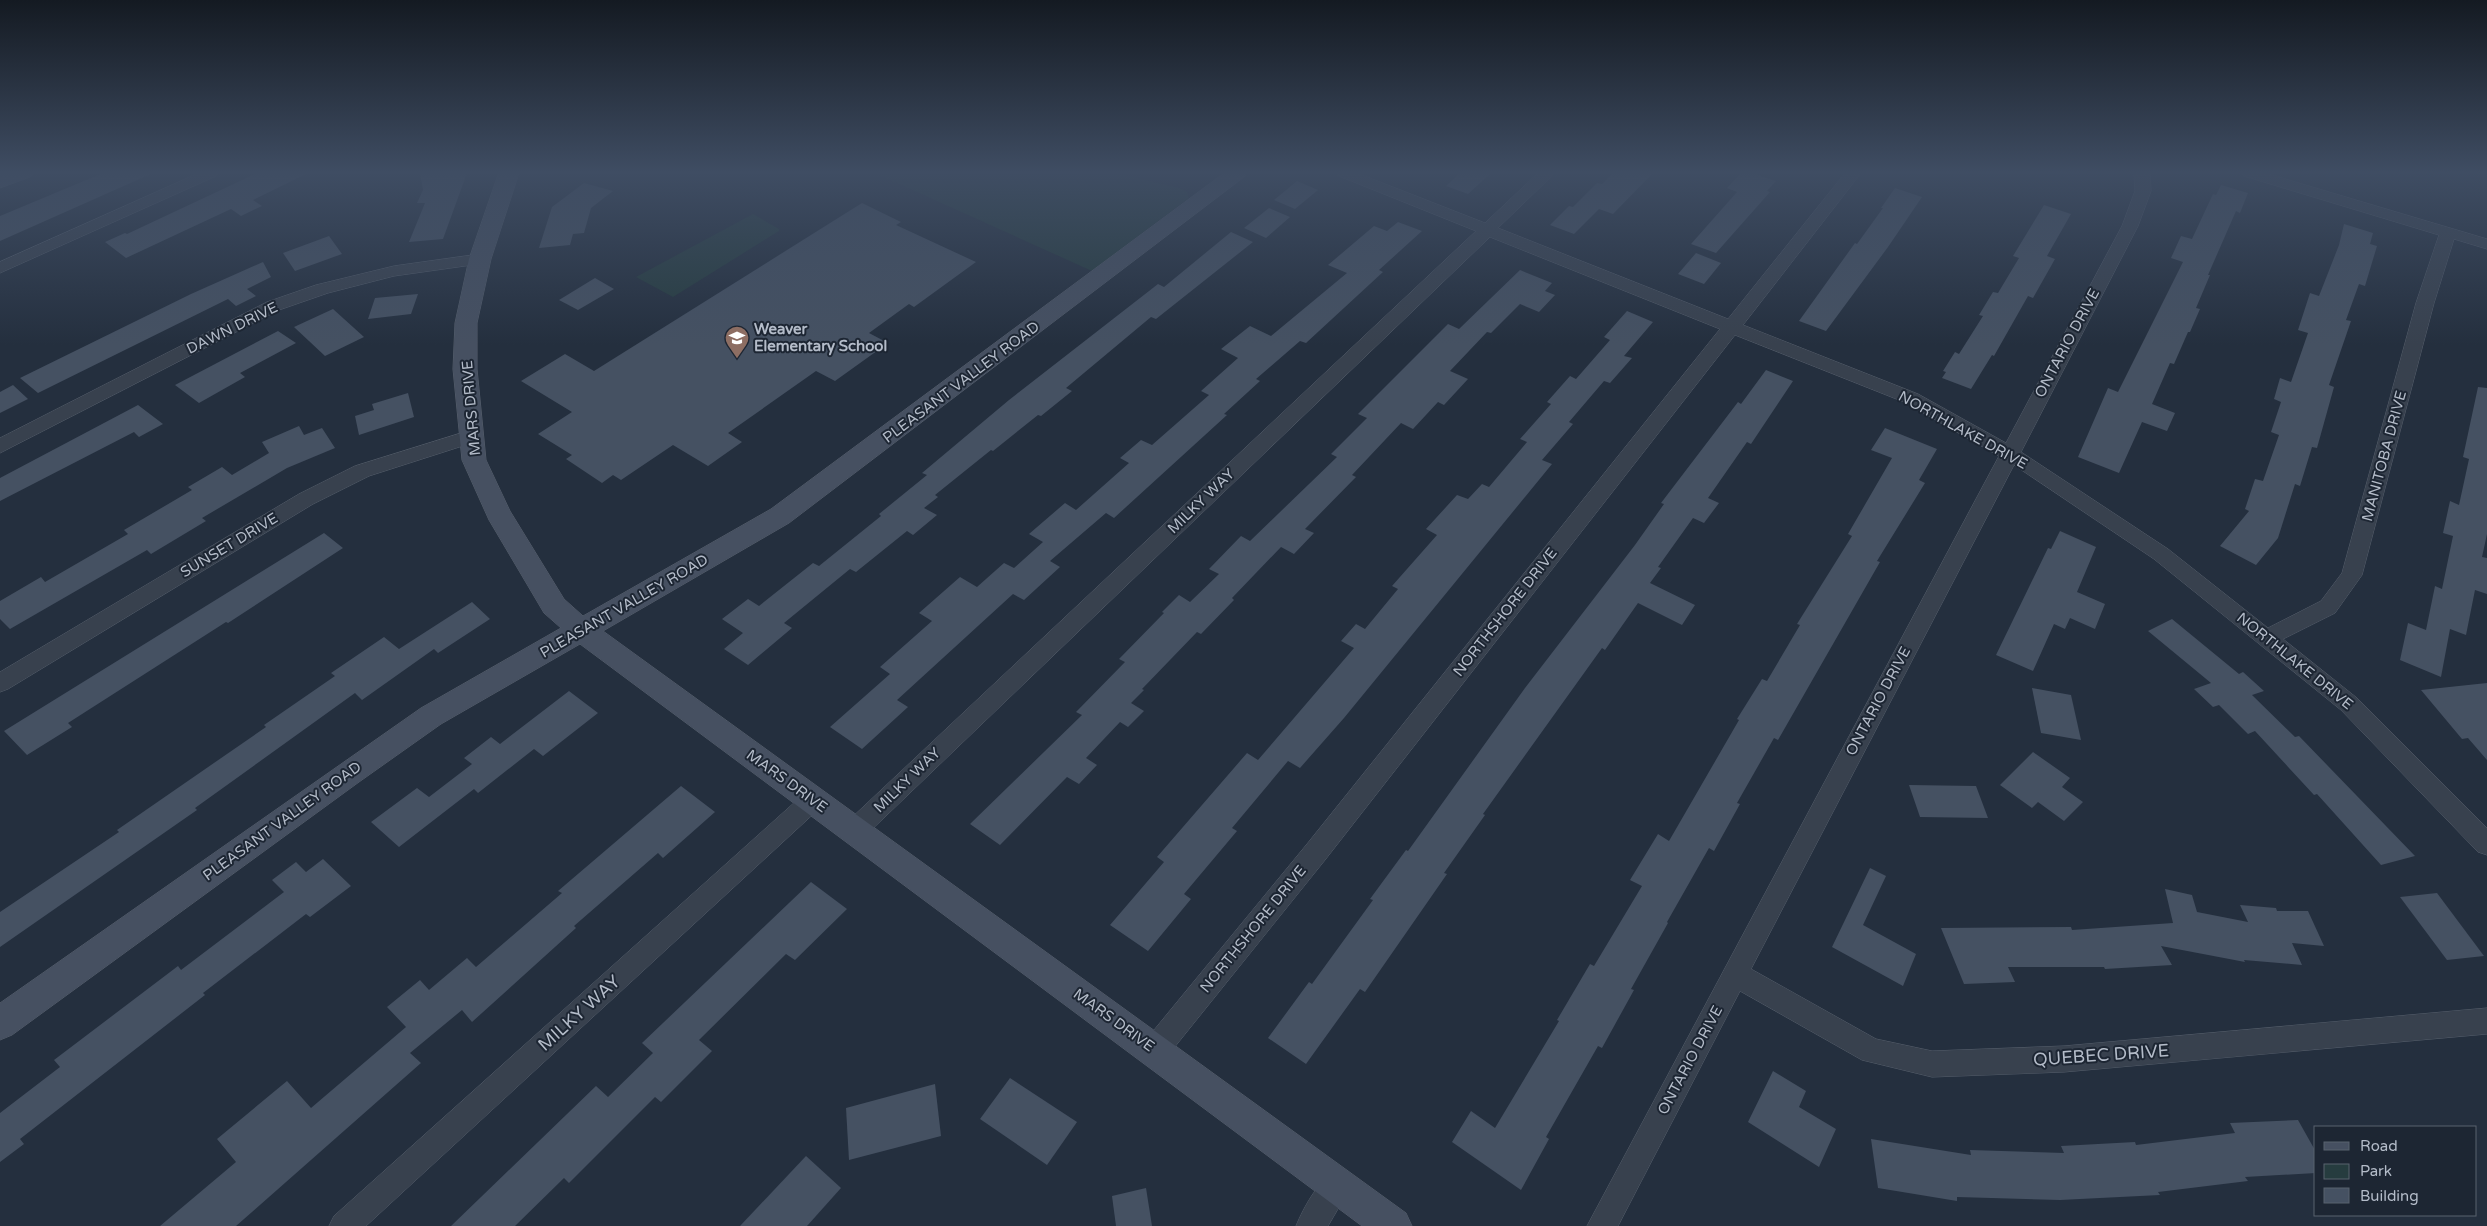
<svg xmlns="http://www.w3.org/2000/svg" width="2487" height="1226" font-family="'Varela Round',sans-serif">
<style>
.green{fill:#263c3f}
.building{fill:#455162}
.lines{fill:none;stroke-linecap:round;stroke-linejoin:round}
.street-casing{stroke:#565f6c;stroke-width:1}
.secondary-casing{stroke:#565f6c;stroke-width:1}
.street{fill:#38414e;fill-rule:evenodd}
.secondary{fill:#465061;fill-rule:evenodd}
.labels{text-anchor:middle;stroke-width:4;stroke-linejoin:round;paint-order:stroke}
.street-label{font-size:15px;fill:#b4bcc9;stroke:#1d2633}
.poi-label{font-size:15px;font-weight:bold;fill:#b4bcc9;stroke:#1d2633;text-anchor:start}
.near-street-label{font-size:18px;fill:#b4bcc9;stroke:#1d2633}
</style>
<rect width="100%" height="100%" fill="#242f3e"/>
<g class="green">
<polygon points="875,173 1116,173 1179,188 1187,192 1189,198 1092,271"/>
<polygon points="753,214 779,229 779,231 673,297 636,277"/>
</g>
<g class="building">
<polygon points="103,173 153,173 0,241 0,216"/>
<polygon points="257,173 308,173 253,200 262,206 241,216 231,209 126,258 105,242 125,233 127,234"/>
<polygon points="420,173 467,173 443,239 409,242 425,203 417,203 423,190"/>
<polygon points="1460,173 1491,173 1468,194 1446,186"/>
<polygon points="1613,173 1653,173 1613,214 1599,209 1574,234 1550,225 1569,206 1573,207 1597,183 1602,184"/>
<polygon points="1741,173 1752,173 1776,181 1767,191 1770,192 1716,253 1691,244 1737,192 1727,188"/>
<polygon points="1297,181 1318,190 1295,209 1274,200"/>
<polygon points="584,183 613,191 591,208 584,233 573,234 570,245 539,248 552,207"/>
<polygon points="2221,185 2248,193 2240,213 2236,211 2208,275 2210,275 2196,308 2200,309 2190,332 2188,332 2174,364 2170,363 2152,404 2175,413 2167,431 2142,422 2119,473 2078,457 2108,388 2118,392 2183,262 2171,258 2181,236 2192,239 2213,194 2216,195"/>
<polygon points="1895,188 1922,197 1888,247 1826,331 1799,321 1855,243 1857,244 1883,208 1881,208"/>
<polygon points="862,203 901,222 896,225 976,262 914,307 909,304 869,333 888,343 835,381 816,371 728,433 742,442 708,466 673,445 621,480 613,475 602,483 566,459 572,455 538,434 572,412 521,381 565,354 594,371"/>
<polygon points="2044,205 2071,214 2047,256 2055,259 2033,298 2028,296 1994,356 1992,355 1971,389 1942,378 1946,372 1943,371 1955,352 1959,354 1983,316 1979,315 1993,292 1998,293 2019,258 2013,256"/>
<polygon points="1269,208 1290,217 1266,238 1244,228"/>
<polygon points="1398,222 1422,231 1379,270 1383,272 1306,343 1300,341 1256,379 1260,381 1224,414 1227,415 1114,518 1106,513 1050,561 1060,567 1024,600 1013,594 897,700 908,707 862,749 830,727 890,674 880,667 932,621 919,613 960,577 977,587 1004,563 1014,568 1043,542 1029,534 1065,503 1076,510 1129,463 1120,458 1141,440 1152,445 1209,395 1201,391 1238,358 1221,349 1250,326 1271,336 1347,273 1328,265 1374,226 1387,231"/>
<polygon points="2344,224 2373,233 2370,244 2377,246 2365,286 2359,284 2346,320 2351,321 2329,385 2334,387 2317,448 2312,447 2300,486 2295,484 2278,538 2256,565 2220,546 2249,511 2245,509 2255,479 2263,481 2279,435 2271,432 2281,402 2274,399 2280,378 2291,382 2308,333 2298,330 2310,293 2319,296 2339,245"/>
<polygon points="1231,232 1253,242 1156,319 1151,317 1066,388 1072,391 1041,416 1038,415 993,451 991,450 935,495 938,497 924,508 937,515 913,535 907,531 856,572 850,569 784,623 792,628 748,665 724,649 743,633 722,619 748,599 759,606 813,563 819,566 881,516 879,514 927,475 922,473 1009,400 1158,284 1164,287"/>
<polygon points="329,236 342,254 295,271 283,253"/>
<polygon points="1696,253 1721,263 1704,284 1678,274"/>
<polygon points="263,262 271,277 247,289 256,296 236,306 228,299 38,393 20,378 191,294"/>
<polygon points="1520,270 1552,283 1545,291 1555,295 1539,312 1520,304 1491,333 1487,332 1450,371 1468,379 1444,405 1438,402 1413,429 1401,423 1352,475 1356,477 1305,529 1314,533 1294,554 1281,547 1232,598 1234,600 1201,634 1197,632 1142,689 1144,690 1131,703 1144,711 1128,727 1120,722 1086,758 1097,765 1079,784 1067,777 1000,845 970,824 1082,715 1076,712 1125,662 1119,659 1164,613 1162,612 1179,595 1190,602 1219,574 1209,569 1241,536 1250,541 1337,457 1331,454 1367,418 1358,414 1448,324 1459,329"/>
<polygon points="595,278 614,289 578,310 559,300"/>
<polygon points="418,294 411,314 368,319 375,298"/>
<polygon points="333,309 364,337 325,356 294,327"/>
<polygon points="1627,311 1653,322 1624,356 1632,358 1610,383 1604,381 1569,422 1573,424 1542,460 1552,464 1344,718 1300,768 1288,761 1232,828 1237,831 1184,894 1191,899 1148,951 1110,925 1164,862 1157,857 1247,753 1258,760 1354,648 1341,641 1356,624 1365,629 1398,589 1392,586 1437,535 1426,529 1457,495 1468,499 1482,484 1489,487 1527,442 1520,439 1551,404 1547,402 1570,376 1576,379 1610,340 1604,337"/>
<polygon points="278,331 296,343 240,373 245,377 199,403 175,385"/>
<polygon points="1766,370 1793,381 1751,444 1747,442 1708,498 1719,503 1704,523 1693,518 1658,567 1661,568 1650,583 1695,605 1682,625 1638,603 1605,650 1602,648 1483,814 1485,815 1444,873 1447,874 1365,992 1360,989 1306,1064 1268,1038 1309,982 1312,984 1373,900 1370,899 1406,850 1408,851 1525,688 1635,545 1664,504 1661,503 1738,402 1741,404"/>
<polygon points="13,385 28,399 0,413 0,392"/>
<polygon points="2478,387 2487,388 2487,534 2482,557 2487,558 2487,594 2475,590 2466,635 2450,629 2441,677 2400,660 2408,623 2426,630 2435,586 2442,589 2453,536 2443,533 2450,501 2459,505 2469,459 2463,457"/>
<polygon points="408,393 414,417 359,435 355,416 374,410 372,404"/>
<polygon points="138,405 163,424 139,437 134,432 0,501 0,478"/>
<polygon points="299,426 304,435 322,428 335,448 287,468 202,518 206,521 151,554 147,550 10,629 0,619 0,601 41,577 45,582 128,534 124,530 192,490 188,487 222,467 232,475 269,453 262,442"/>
<polygon points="1885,428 1937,449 1919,480 1925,483 1877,561 1880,562 1778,740 1774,738 1737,803 1740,804 1714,851 1709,848 1667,922 1668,923 1631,989 1634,990 1602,1048 1598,1046 1546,1137 1549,1139 1521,1190 1452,1142 1471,1111 1495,1128 1559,1021 1557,1020 1590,964 1594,966 1642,886 1630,880 1658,834 1669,841 1739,720 1737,719 1762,679 1767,681 1800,625 1797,624 1852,536 1848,534 1892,458 1871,450"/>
<polygon points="2060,531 2096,547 2077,592 2105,604 2095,629 2070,618 2065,629 2054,624 2033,671 1996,655 2048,548 2051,549"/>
<polygon points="324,533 343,548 228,623 226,622 68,723 72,727 27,755 4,731"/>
<polygon points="472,602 490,619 438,653 434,649 362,700 355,693 195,808 197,810 0,947 0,912 119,832 117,830 266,727 264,725 335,676 331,673 384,637 399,649"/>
<polygon points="2172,619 2239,674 2243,672 2264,691 2252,695 2295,737 2299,736 2415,856 2381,865 2317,794 2314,795 2255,731 2248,734 2219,705 2213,707 2194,689 2211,683 2148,631"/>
<polygon points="2487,683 2487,760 2468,738 2462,739 2421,690"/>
<polygon points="2032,688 2071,695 2081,740 2041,733"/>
<polygon points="569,691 598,713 543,756 534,749 478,793 474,789 399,847 371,822 417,788 429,797 472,764 464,758 491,737 500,744"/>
<polygon points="2033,752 2070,778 2062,787 2083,802 2064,821 2038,802 2032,808 2000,785"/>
<polygon points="1909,785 1976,786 1988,818 1920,817"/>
<polygon points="681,786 715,812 663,858 658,853 574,926 576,928 472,1022 462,1010 410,1053 421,1063 236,1226 160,1226 236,1162 217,1139 287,1081 311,1108 406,1027 387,1007 420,980 429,990 467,958 476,967 562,893 558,891"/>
<polygon points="323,859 351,886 310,917 306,914 203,993 205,995 20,1139 24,1144 0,1162 0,1113 60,1067 54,1060 178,966 181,970 284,892 272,880 296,862 306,872"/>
<polygon points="1870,868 1886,876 1863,925 1916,954 1903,986 1832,947"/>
<polygon points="811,882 847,909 795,960 786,954 699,1040 712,1051 661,1102 655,1097 569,1183 564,1178 515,1226 451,1226 596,1086 608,1097 653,1053 642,1043"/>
<polygon points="2165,889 2192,895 2197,912 2248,922 2240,905 2276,908 2277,911 2308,911 2324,946 2292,943 2302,965 2244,960 2245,962 2161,946 2172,965 2105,969 2104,967 2008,967 2015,982 1964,984 1941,928 2071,927 2072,930 2173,923"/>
<polygon points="2437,893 2484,956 2447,960 2400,897"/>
<polygon points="1773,1071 1806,1091 1799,1107 1836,1129 1819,1167 1748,1122"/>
<polygon points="1010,1078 1077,1122 1047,1165 980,1119"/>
<polygon points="935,1084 941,1136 849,1160 846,1108"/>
<polygon points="2298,1120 2316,1152 2316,1173 2245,1177 2248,1181 2158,1192 2160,1195 2060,1200 1957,1197 1957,1201 1878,1188 1871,1139 1971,1155 1970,1150 2064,1153 2061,1146 2135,1142 2136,1145 2235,1133 2230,1123"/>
<polygon points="806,1156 841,1188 807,1226 740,1226"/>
<polygon points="1146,1188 1152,1226 1116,1226 1112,1196"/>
</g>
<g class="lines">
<defs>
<g id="street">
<polygon points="199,173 219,173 216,176 0,273 0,262"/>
<polygon points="1336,173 1357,173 1485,223 1538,173 1555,173 1498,228 1728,319 1845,173 1861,173 1743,325 1918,394 2006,443 2122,226 2135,191 2134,173 2150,173 2151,191 2138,226 2021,452 2168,549 2268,628 2321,601 2342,573 2416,303 2439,235 2244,176 2241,173 2265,173 2487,239 2487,249 2454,239 2434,303 2362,575 2335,613 2283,639 2357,698 2487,828 2487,855 2478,852 2341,710 2154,559 2014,465 1751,969 1876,1039 1932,1051 2064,1046 2487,1008 2487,1034 2064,1072 1932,1077 1862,1060 1740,991 1618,1226 1587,1226 1999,456 1904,402 1735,335 1325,860 1165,1059 1155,1063 1145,1059 1141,1050 1145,1041 1307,844 1720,329 1490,237 864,837 855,840 846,837 843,830 846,823 1476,231 1339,176"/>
<polygon points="480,254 486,255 488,259 486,263 394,276 328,293 279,310 0,453 0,438 267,302 316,285 394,266"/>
<polygon points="471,430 478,431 480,436 478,441 369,476 313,504 8,689 0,692 0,672 299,494 355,466"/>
<polygon points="813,790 821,793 825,800 821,807 366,1226 329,1226 334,1216 805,793"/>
<path d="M 1338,1171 L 1348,1175 L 1352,1185 L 1328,1226 L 1296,1226 C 1304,1207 1319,1178 1338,1171 Z"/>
</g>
<g id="secondary">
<polygon points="5,173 33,173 30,177 0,188 0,175"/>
<polygon points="499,173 519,173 491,259 477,323 477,369 486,460 510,511 564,599 583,616 771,509 1224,173 1247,173 1244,177 789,523 603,631 1406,1213 1412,1226 1362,1226 580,644 441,724 359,782 12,1035 0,1040 0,1003 421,708 561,628 544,613 489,520 462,460 453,369 455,323 469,259"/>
</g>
</defs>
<use href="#street" class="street-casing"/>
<use href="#secondary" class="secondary-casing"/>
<use href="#street" class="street"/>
<use href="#secondary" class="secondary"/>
</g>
<linearGradient id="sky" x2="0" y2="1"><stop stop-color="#141a22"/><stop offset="0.5" stop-color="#3f4d63"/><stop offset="1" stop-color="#3f4d63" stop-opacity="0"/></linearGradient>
<rect width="2487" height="345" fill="url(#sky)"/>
<defs>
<symbol id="school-pin" viewBox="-11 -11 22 30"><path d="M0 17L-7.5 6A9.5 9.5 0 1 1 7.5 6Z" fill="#8d6e63" stroke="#1d2633"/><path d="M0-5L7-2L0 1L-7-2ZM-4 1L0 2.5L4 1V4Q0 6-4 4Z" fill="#fff"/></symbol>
</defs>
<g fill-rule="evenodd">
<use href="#school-pin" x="723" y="324" width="28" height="38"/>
</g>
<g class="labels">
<g class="street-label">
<text transform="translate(232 328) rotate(-26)" y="5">DAWN DRIVE</text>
<text transform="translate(2067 343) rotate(-62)" y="5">ONTARIO DRIVE</text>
<text transform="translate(961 382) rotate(-37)" y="5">PLEASANT VALLEY ROAD</text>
<text transform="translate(471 408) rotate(-95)" y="5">MARS DRIVE</text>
<text transform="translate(1963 430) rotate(29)" y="5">NORTHLAKE DRIVE</text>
<text transform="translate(2384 456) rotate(-75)" y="5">MANITOBA DRIVE</text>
<text transform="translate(1201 501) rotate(-44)" y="5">MILKY WAY</text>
<text transform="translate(229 545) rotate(-31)" y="5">SUNSET DRIVE</text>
<text transform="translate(624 606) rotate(-30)" y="5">PLEASANT VALLEY ROAD</text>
<text transform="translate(1505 612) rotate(-52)" y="5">NORTHSHORE DRIVE</text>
<text transform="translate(2295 661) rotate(39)" y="5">NORTHLAKE DRIVE</text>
<text transform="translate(1878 701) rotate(-62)" y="5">ONTARIO DRIVE</text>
<text transform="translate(907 780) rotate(-44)" y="5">MILKY WAY</text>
<text transform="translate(787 781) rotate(36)" y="5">MARS DRIVE</text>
<text transform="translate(282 821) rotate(-36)" y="5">PLEASANT VALLEY ROAD</text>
<text transform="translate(1253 929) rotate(-51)" y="5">NORTHSHORE DRIVE</text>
<text transform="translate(1114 1020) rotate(36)" y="5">MARS DRIVE</text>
<text transform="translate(1690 1060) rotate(-62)" y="5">ONTARIO DRIVE</text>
</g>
<g class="poi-label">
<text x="754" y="334">Weaver<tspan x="754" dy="17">Elementary School</tspan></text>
</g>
<g class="near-street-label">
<text transform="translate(579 1013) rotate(-42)" y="6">MILKY WAY</text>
<text transform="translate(2101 1055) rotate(-4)" y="6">QUEBEC DRIVE</text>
</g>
</g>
<rect x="2314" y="1126" width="162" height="90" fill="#1d2633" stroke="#59626f"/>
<rect x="2324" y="1142" width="25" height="8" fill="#465061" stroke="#59626f"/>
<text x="2360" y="1151" font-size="15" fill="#b4bcc9">Road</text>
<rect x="2324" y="1164" width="25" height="15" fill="#263c3f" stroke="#59626f"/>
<text x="2360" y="1176" font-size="15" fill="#b4bcc9">Park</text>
<rect x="2324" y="1188" width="25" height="15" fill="#455162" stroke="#59626f"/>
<text x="2360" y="1201" font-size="15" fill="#b4bcc9">Building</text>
</svg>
